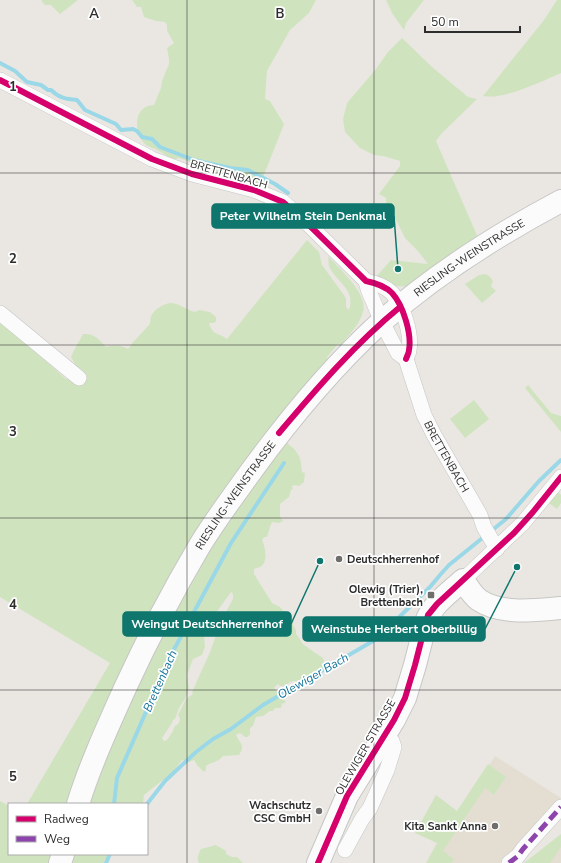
<svg xmlns="http://www.w3.org/2000/svg" width="561" height="863" font-family="'Nunito Sans',sans-serif">
<style>
.education{fill:#e4ded2}
.green{fill:#cfe4be;fill-rule:evenodd}
.lines{fill:none;stroke-linecap:round;stroke-linejoin:round}
.stream{stroke:#9ad8e8;stroke-width:4}
.street-casing{stroke:#c6c6c5;stroke-width:16}
.secondary-casing{stroke:#c6c6c5;stroke-width:24}
.street{stroke:#fcfbfb;stroke-width:15}
.secondary{stroke:#fcfbfb;stroke-width:22}
.quiet{stroke:#8e44ad;stroke-width:5;stroke-dasharray:10 5;stroke-linecap:butt}
.cycleway-casing{stroke:#fff;stroke-width:8}
.cycleway{stroke:#d6006c;stroke-width:6}
.grid{fill:none;stroke:#2d2d2d;stroke-width:1;stroke-opacity:0.55}
.poi-dot{fill:#6f6e6d;stroke:#fff;stroke-width:1.5}
.labels{text-anchor:middle;stroke-width:3.5;stroke-linejoin:round;paint-order:stroke}
.street-label{font-size:11px;fill:#2d2d2d;stroke:#fff}
.poi-label{font-size:11px;font-weight:bold;fill:#2d2d2d;stroke:#fff;text-anchor:end}
.water-label{font-size:12px;font-style:italic;fill:#13739a;stroke:#fff}
.grid-label{font-size:13px;text-anchor:middle;font-weight:bold;fill:#2d2d2d;stroke:#fff;stroke-width:3.5;stroke-linejoin:round;paint-order:stroke}
.leader{fill:none;stroke:#0f766e;stroke-width:1.5}
.callout-dot{fill:#0f766e;stroke:#fff;stroke-width:1.5}
.callout{fill:#0f766e;stroke:#0f766e;stroke-width:1.5}
.callout-label{font-size:12px;text-anchor:middle;font-weight:bold;fill:#fff}
</style>
<rect width="100%" height="100%" fill="#eae7e3"/>
<g class="education">
<polygon points="495,756 561,798 561,800 516,853 501,863 445,863 433,855"/>
<polygon points="561,844 561,863 548,863"/>
</g>
<g class="green">
<polygon points="41,0 78,0 60,14 51,5 45,5"/>
<path d="M 132,0 L 316,0 L 309,13 L 290,30 L 267,71 L 265,99 L 270,101 L 284,124 L 260,185 L 219,173 L 179,158 C 170,161 168,156 161,152 C 155,148 149,148 144,143 C 133,131 134,105 154,105 L 161,88 L 162,81 L 169,64 L 169,59 L 167,48 L 174,43 L 167,31 L 167,25 L 165,22 L 156,21 L 144,17 L 141,7 L 137,7 Z"/>
<polygon points="386,0 424,0 406,23 404,30 392,13"/>
<path d="M 557,0 L 561,0 L 561,73 C 541,82 503,100 483,96 L 544,20 Z"/>
<path d="M 402,38 L 432,67 L 468,97 L 477,99 L 441,134 L 436,141 L 479,240 L 409,286 C 396,288 387,283 376,277 L 391,260 L 428,264 L 418,251 L 405,238 L 397,222 L 386,207 L 386,198 L 379,194 L 400,166 L 400,161 L 383,156 L 374,155 L 360,148 L 345,132 L 343,119 L 347,103 L 376,69 L 388,52 Z"/>
<path d="M 307,240 L 319,252 L 322,265 L 344,295 L 346,299 L 346,307 L 349,310 C 356,288 336,283 329,266 C 328,263 329,259 328,256 C 339,268 369,295 363,312 C 360,324 348,336 340,346 L 338,344 L 327,357 L 328,359 L 201,529 L 149,614 L 124,670 L 69,804 L 27,804 L 110,663 L 0,597 L 0,320 L 66,379 L 74,379 L 75,364 L 71,357 C 74,349 79,342 83,334 C 94,333 99,339 106,347 C 114,345 121,345 128,349 C 134,340 142,333 149,325 C 151,322 150,319 151,316 C 155,309 164,303 172,303 C 180,304 187,310 195,312 L 199,310 L 210,312 L 216,317 L 216,321 L 214,323 L 209,323 C 213,336 218,332 227,339 Z"/>
<polygon points="486,274 490,277 493,281 491,286 496,291 482,303 465,284 479,275"/>
<polygon points="528,385 551,413 561,416 561,432 525,388"/>
<polygon points="474,400 489,419 465,438 450,419"/>
<path d="M 287,443 C 299,452 301,457 302,472 L 305,473 L 304,482 L 299,486 L 294,485 L 292,486 L 293,489 L 291,490 L 289,497 L 280,504 L 280,517 L 283,521 L 279,523 L 272,522 L 270,527 L 267,537 L 264,537 L 262,540 C 265,546 269,562 260,567 C 258,568 256,568 254,569 L 254,574 L 272,603 L 280,607 L 286,614 L 290,616 L 294,620 L 293,625 L 296,630 L 296,634 C 299,637 301,642 304,645 C 311,650 317,654 323,658 L 325,665 L 321,670 L 315,671 L 310,677 L 303,681 L 293,681 L 288,683 L 287,686 L 280,686 L 278,684 L 274,688 L 286,702 L 282,704 L 281,708 L 275,708 L 273,711 L 270,711 L 263,716 L 256,717 L 253,726 L 250,728 L 250,734 L 248,737 L 245,737 L 240,733 L 236,735 C 240,744 246,745 239,755 L 223,756 C 216,764 212,761 206,766 L 206,770 L 204,772 L 197,765 L 194,760 L 189,762 L 182,760 L 173,772 L 144,795 L 143,804 L 88,804 L 130,688 L 231,509 L 244,501 L 246,494 ZM 231,592 L 233,594 L 233,599 L 221,621 L 210,652 L 192,692 L 193,694 L 186,699 L 178,715 C 182,720 179,724 174,727 L 173,731 L 167,740 L 164,741 L 162,738 L 172,723 L 173,720 L 175,719 L 179,708 L 185,699 L 189,689 L 187,675 L 193,659 L 202,655 L 205,647 L 204,636 L 208,624 Z"/>
<polygon points="558,492 561,495 561,503 557,509 549,503"/>
<polygon points="488,764 506,777 494,795 485,788 443,851 454,859 451,863 426,863 437,843 415,833 436,795 457,811"/>
<polygon points="0,801 9,806 9,854 53,854 51,863 0,863"/>
<polygon points="561,834 561,847 550,863 524,863"/>
<path d="M 216,845 L 226,851 L 226,854 L 232,857 L 237,857 L 243,863 L 199,863 C 196,859 199,853 201,849 Z"/>
<polygon points="66,854 111,854 105,860 104,863 64,863"/>
</g>
<g class="lines">
<g class="stream">
<path d="M 0,63 L 15,71 L 27,82 L 41,85 L 48,90 L 51,90 C 59,98 66,99 77,100 L 85,110 L 116,124 L 121,130 L 133,129 L 137,131 L 142,137 L 152,139 L 160,147 L 194,160 L 230,168 L 248,170 L 275,184 L 288,193"/>
<polyline points="114,804 117,778 171,655 231,543 284,463"/>
<polyline points="147,804 165,781 196,752 213,739 231,729 263,705 373,641 388,628 430,587 440,575 449,565 506,519 539,481 561,460"/>
<polyline points="106,863 110,854"/>
</g>
<defs>
<g id="street">
<path d="M 0,80 L 152,159 L 192,174 L 254,190 L 283,202 L 308,224 L 366,281 C 376,283 385,286 392,293 C 403,305 412,334 409,350 C 409,353 407,356 406,359"/>
<path id="s1" d="M 366,281 L 368,289 L 382,322 L 398,353 L 406,359 L 424,415 L 434,435 L 480,515 L 484,527 L 497,549"/>
<polyline points="0,313 79,378"/>
<polyline points="463,580 523,523 561,477"/>
<polyline points="345,850 362,819 370,808 387,770 394,747 392,741 385,736"/>
<polyline points="509,863 518,856 523,849 561,807"/>
</g>
<g id="secondary">
<path id="s2" d="M 78,804 C 90,765 109,724 126,686 C 148,638 173,591 200,545 C 216,519 234,495 252,470 C 290,418 332,367 380,323 C 434,275 497,235 561,201"/>
<polyline points="60,863 63,854"/>
<path d="M 318,863 L 347,796 L 394,720 L 405,698 L 415,665 L 426,622 C 432,604 450,592 463,580 C 468,587 472,595 479,600 C 501,615 536,610 561,608"/>
</g>
</defs>
<use href="#street" class="street-casing"/>
<use href="#secondary" class="secondary-casing"/>
<use href="#street" class="street"/>
<use href="#secondary" class="secondary"/>
<polyline class="quiet" points="509,863 518,856 523,849 561,807"/>
<defs>
<g id="cycleway">
<path d="M 0,80 L 152,159 L 192,174 L 254,190 L 283,202 L 308,224 L 366,281 C 376,283 385,286 392,293 C 403,305 412,334 409,350 C 409,353 407,356 406,359"/>
<path d="M 279,433 C 317,388 355,344 400,307"/>
<polyline points="318,863 347,796 394,720 405,698 415,665 426,622 428,615 437,604 514,533 533,512 561,477"/>
</g>
</defs>
<use href="#cycleway" class="cycleway-casing"/>
<use href="#cycleway" class="cycleway"/>
</g>
<path class="grid" d="M 187,0 L 187,863M 374,0 L 374,863M 0,173 L 561,173M 0,345 L 561,345M 0,518 L 561,518M 0,690 L 561,690"/>
<g class="poi-dot">
<circle cx="339" cy="559" r="4"/>
<rect x="427" y="591" width="8" height="8" rx="2"/>
<circle cx="319" cy="811" r="4"/>
<circle cx="495" cy="826" r="4"/>
</g>
<g class="labels">
<g class="street-label">
<text transform="translate(229 174) rotate(16)" y="4">BRETTENBACH</text>
<text dy="4" stroke="none"><textPath href="#s2" startOffset="684">RIESLING-WEINSTRASSE</textPath></text>
<text dy="4" stroke="none"><textPath href="#s1" startOffset="195">BRETTENBACH</textPath></text>
<text dy="4" stroke="none"><textPath href="#s2" startOffset="348">RIESLING-WEINSTRASSE</textPath></text>
<text transform="translate(365 747) rotate(-60)" y="4">OLEWIGER STRASSE</text>
</g>
<g class="poi-label">
<text x="347" y="563" text-anchor="start">Deutschherrenhof</text>
<text x="423" y="593">Olewig (Trier),<tspan x="423" dy="13">Brettenbach</tspan></text>
<text x="311" y="809">Wachschutz<tspan x="311" dy="13">CSC GmbH</tspan></text>
<text x="487" y="830">Kita Sankt Anna</text>
</g>
<g class="water-label">
<text transform="translate(313 676) rotate(-30)" y="4">Olewiger Bach</text>
<text transform="translate(160 681) rotate(-66)" y="4">Brettenbach</text>
</g>
</g>
<g class="grid-label">
<text x="94" y="18">A</text>
<text x="280" y="18">B</text>
<text x="13" y="91">1</text>
<text x="13" y="263">2</text>
<text x="13" y="436">3</text>
<text x="13" y="609">4</text>
<text x="13" y="781">5</text>
</g>
<path class="leader" d="M398 269L394 216M320 561L291 624M517 567L485 629"/>
<g class="callout-dot">
<circle cx="398" cy="269" r="4"/>
<circle cx="320" cy="561" r="4"/>
<circle cx="517" cy="567" r="4"/>
</g>
<g class="callout">
<rect x="212" y="204" width="182" height="24" rx="4"/>
<rect x="123" y="612" width="168" height="24" rx="4"/>
<rect x="303" y="617" width="182" height="24" rx="4"/>
</g>
<g class="callout-label">
<text x="303" y="220">Peter Wilhelm Stein Denkmal</text>
<text x="207" y="628">Weingut Deutschherrenhof</text>
<text x="394" y="633">Weinstube Herbert Oberbillig</text>
</g>
<rect x="8" y="803" width="140" height="52" fill="#ffffff" stroke="#ababab"/>
<rect x="16" y="816" width="20" height="6" fill="#d6006c" stroke="#ababab"/>
<text x="44" y="823" font-size="12" fill="#2d2d2d">Radweg</text>
<rect x="16" y="836" width="20" height="6" fill="#8e44ad" stroke="#ababab"/>
<text x="44" y="843" font-size="12" fill="#2d2d2d">Weg</text>
<path d="M425 26v6h95v-6" fill="none" stroke="#2d2d2d" stroke-width="2"/>
<text x="431" y="26" font-size="12" fill="#2d2d2d" stroke="#ffffff" stroke-width="3" paint-order="stroke">50 m</text>
</svg>
